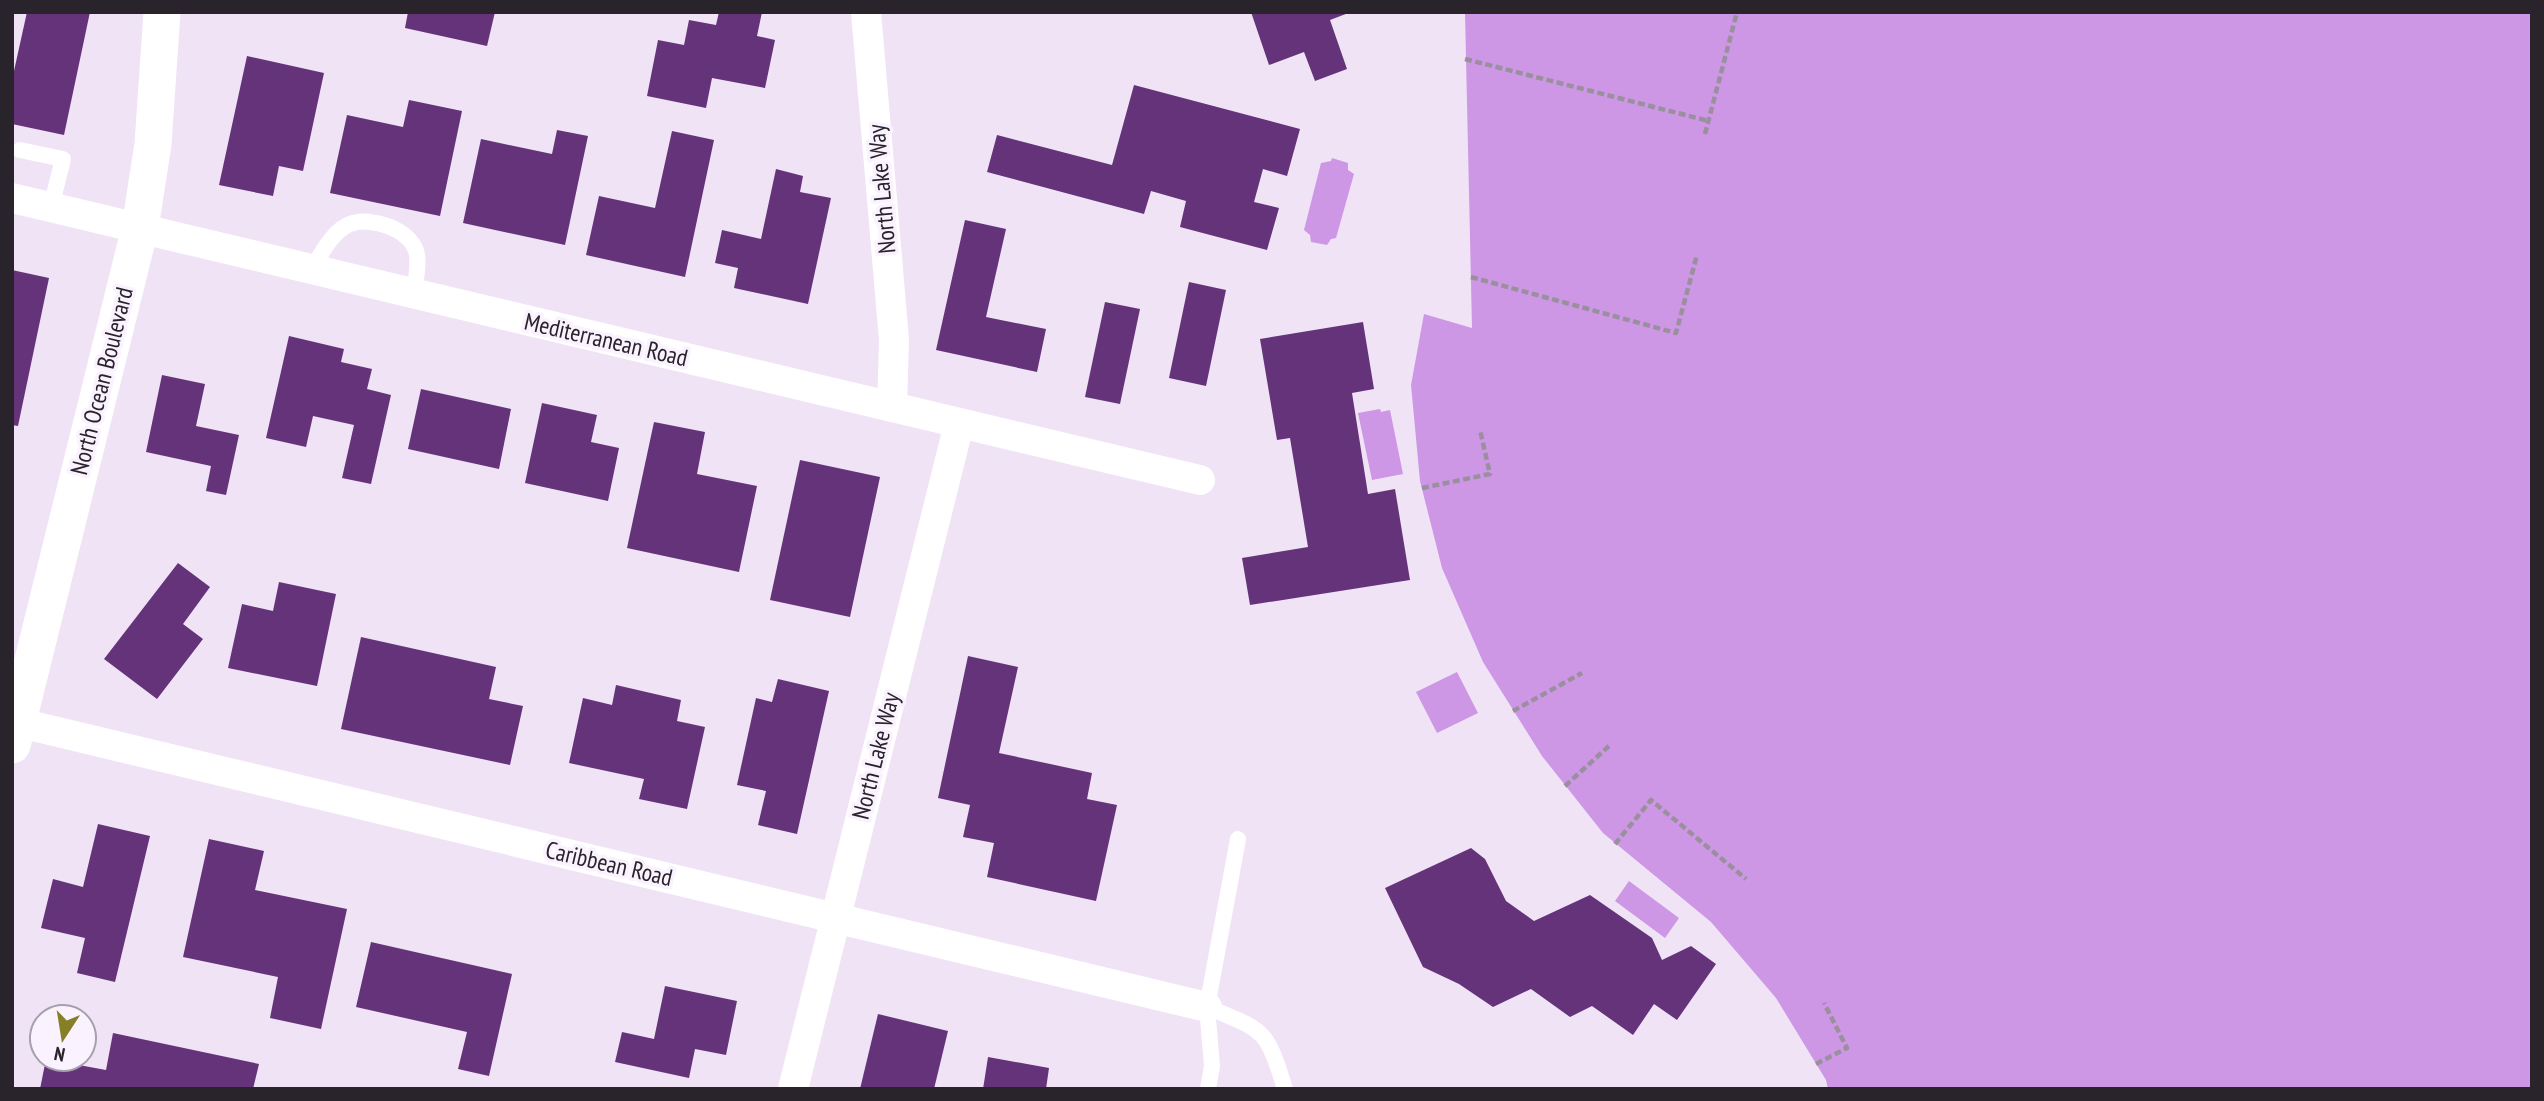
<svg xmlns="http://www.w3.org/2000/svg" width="2544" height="1101" font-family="'PT Sans Narrow',sans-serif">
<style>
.water{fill:#cd97e6}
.building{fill:#65337a}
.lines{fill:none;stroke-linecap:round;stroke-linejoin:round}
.path{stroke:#998f9d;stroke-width:4.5;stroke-dasharray:7 3.5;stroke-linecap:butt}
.service{stroke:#fff;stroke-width:16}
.minor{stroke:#fff;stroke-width:30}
.tertiary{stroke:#fff;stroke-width:37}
.labels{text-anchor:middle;stroke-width:7;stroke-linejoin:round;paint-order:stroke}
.street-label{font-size:24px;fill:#29242b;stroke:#faf2fe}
</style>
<rect width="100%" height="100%" fill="#f0e3f6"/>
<g class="water">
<polygon points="1465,12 2532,12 2532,1089 1828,1089 1826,1080 1776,998 1711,922 1603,833 1542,756 1483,662 1442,568 1420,481 1411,385 1424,314 1472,328"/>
<polygon points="1332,158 1348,163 1348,170 1354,174 1336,238 1331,239 1327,245 1311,242 1310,235 1304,230 1321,163 1331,161"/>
<polygon points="1380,409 1381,412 1390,410 1403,474 1372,480 1358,413"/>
<polygon points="1457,672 1478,713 1437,733 1416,692"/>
<polygon points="1629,881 1679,918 1665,938 1615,901"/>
</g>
<g class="building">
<polygon points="27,12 90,12 64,135 12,124 12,80"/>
<polygon points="408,12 495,12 487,46 405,28"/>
<polygon points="719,12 762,12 757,36 775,40 765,88 712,78 706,108 647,96 658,40 684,45 689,20 716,25"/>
<polygon points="1251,12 1351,12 1330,20 1347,69 1315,81 1304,52 1269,65"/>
<polygon points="247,56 324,73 303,171 279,166 273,196 219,185"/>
<polygon points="1134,85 1300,129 1287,176 1263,169 1254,202 1279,208 1267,250 1180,227 1186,201 1151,191 1144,214 987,172 997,135 1112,165"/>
<polygon points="409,100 462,111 440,216 330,193 347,115 403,127"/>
<polygon points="557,130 588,136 565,245 463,223 481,139 552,154"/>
<polygon points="672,131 714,140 685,277 586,255 599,196 655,208"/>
<polygon points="776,169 803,176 800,192 831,198 808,304 734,288 738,268 715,263 722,230 761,239"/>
<polygon points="965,220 1006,229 986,317 1046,329 1037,372 936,350"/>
<polygon points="12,270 49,278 18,426 12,425"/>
<polygon points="1189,282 1226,290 1206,386 1169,378"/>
<polygon points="1105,302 1140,309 1120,404 1085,397"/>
<polygon points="1363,322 1374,389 1352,393 1368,494 1395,489 1410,580 1250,605 1242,558 1308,547 1290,438 1277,440 1260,339"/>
<polygon points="289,336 344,349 341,362 372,369 367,389 391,395 371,484 342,478 354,425 313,416 306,447 266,438"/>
<polygon points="162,375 205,384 196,426 239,435 226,495 206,491 211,466 146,452"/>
<polygon points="421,389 511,409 499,469 408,449"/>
<polygon points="542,403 597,415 591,442 619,448 608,501 525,483"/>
<polygon points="654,422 705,432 697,474 757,486 739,572 627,548"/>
<polygon points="800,460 880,477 850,617 770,600"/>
<polygon points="178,563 210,587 183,624 203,639 157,699 104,659"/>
<polygon points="279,582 336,594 317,686 228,668 242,604 273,611"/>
<polygon points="361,637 496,667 489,699 523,706 510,765 341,729"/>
<polygon points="968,656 1018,667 999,753 1092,773 1087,799 1117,805 1096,901 987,877 994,843 963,837 970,805 938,798"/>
<polygon points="778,679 829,691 797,834 758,825 766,791 737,785 756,698 772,702"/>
<polygon points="616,685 681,700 677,721 705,727 687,809 639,799 644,779 569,763 583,698 612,705"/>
<polygon points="98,824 150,836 115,982 77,973 85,938 41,928 53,879 83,887"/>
<polygon points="209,839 264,851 255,890 347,909 321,1029 270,1018 278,977 183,957"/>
<polygon points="1471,848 1485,859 1506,901 1534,921 1590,895 1652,938 1662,960 1691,946 1716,964 1677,1020 1654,1004 1633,1035 1592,1006 1570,1017 1531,989 1493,1007 1459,984 1423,967 1385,888"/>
<polygon points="371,942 512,974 489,1076 458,1069 467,1032 356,1007"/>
<polygon points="665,986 737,1001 726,1055 695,1049 689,1078 615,1062 622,1032 654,1039"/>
<polygon points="878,1014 948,1031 934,1089 860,1089"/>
<polygon points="113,1033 259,1064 253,1089 40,1089 46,1059 106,1070"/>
<polygon points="988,1057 1049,1068 1046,1089 983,1089"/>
</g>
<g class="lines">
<g class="path">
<polyline points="1465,59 1709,121"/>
<polyline points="1705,134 1737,12"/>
<polyline points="1471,277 1676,333 1697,255"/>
<polyline points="1422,488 1490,474 1480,430"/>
<polyline points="1513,711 1582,673"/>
<polyline points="1565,786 1609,746"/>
<polyline points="1615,844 1651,800 1746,879"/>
<polyline points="1816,1064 1847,1048 1824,1003"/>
</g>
<g class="service">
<polyline points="20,150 63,159 51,207"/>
<path d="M 311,270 C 321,255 332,231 350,224 C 371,216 409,229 416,251 C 420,262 415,283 414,295"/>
<path d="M 1207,1007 C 1264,1031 1266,1027 1285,1089"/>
<polyline points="1208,1089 1212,1066 1207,1007 1238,839"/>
</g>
<g class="minor">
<polyline points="866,12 894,340 892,407"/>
<polyline points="12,198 1200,480"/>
<polyline points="12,721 1207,1007"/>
<polyline points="793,1089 959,424"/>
</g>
<polyline class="tertiary" points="12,745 140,228 153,144 162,12"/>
</g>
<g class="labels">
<g class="street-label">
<text transform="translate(882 189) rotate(-95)" y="8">North Lake Way</text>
<text transform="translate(606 340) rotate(13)" y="8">Mediterranean Road</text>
<text transform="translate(102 381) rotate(-76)" y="8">North Ocean Boulevard</text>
<text transform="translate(876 756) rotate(-76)" y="8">North Lake Way</text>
<text transform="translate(609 864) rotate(13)" y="8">Caribbean Road</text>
</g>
</g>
<rect width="2544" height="1101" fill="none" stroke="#29242b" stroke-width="28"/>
<g transform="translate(63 1038) rotate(192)"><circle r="33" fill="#faf2fe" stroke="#a6a0aa" stroke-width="2"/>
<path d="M0-5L12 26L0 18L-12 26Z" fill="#867f26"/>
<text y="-10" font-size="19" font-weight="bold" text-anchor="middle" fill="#29242b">N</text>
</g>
</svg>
